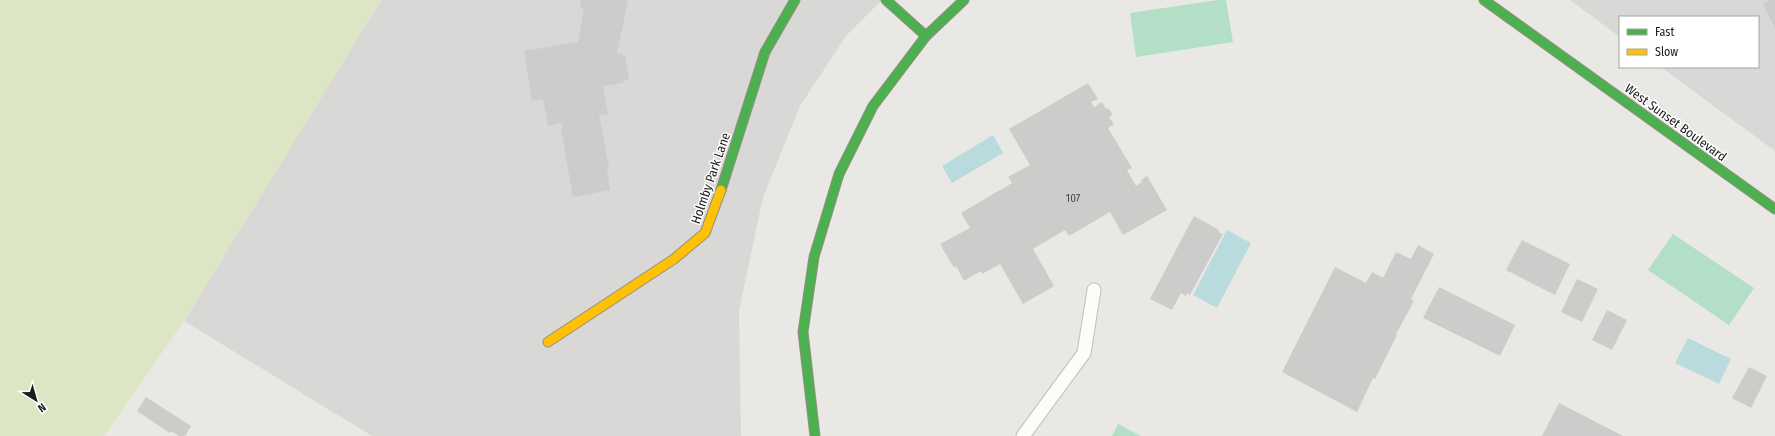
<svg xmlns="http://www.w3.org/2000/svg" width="1775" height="436" font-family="'Fira Sans Condensed',sans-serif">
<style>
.residential{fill:#d9d8d6}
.grass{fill:#dce6c5}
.pitch{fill:#b2dfc5}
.water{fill:#badbdd}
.building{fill:#ceccca}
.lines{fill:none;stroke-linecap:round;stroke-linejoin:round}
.lane-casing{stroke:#c0bfbd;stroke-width:15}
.fast-casing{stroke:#93917e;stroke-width:11}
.slow-casing{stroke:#93917e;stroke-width:11}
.lane{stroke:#fcfcfb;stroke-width:13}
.fast{stroke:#4caf50;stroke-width:9}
.slow{stroke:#ffc107;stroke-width:9}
.labels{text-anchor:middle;stroke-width:3;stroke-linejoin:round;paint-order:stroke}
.number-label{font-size:11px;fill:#484848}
.street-label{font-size:13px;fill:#1c1c1c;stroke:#fff}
</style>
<rect width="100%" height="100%" fill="#eae8e5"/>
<g class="residential">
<polygon points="381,0 882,0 846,36 800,106 763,197 739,311 741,436 372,436 184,321"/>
<polygon points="1570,0 1775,0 1775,151 1661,67 1758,67 1758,17 1620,17 1620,37"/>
</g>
<polygon class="grass" points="0,0 381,0 184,321 104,436 0,436"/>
<g class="pitch">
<polygon points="1218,0 1226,0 1233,42 1136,57 1130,13"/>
<polygon points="1673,234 1754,288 1729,325 1648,270"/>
<polygon points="1118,424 1141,436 1142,436 1112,436"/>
</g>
<g class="water">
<polygon points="993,135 1003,153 952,183 942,166"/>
<polygon points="1227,230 1251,243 1217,308 1193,295"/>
<polygon points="1688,338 1731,359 1719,384 1675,363"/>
</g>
<g class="building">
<polygon points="581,0 628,0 617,53 625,55 629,80 623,81 623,83 603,86 608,114 599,115 609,168 607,169 610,190 573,197 561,129 563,129 561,123 548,126 543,99 532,101 524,51 578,42 584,9 580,8"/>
<polygon points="1771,0 1775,0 1775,28 1763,4"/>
<polygon points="1088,83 1098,99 1091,102 1094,107 1102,102 1106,109 1108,108 1113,115 1109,117 1114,124 1108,128 1132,168 1127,170 1136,186 1142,182 1141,180 1147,176 1167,210 1123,235 1110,212 1069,236 1065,230 1033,249 1054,286 1023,304 1000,264 982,274 981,271 964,281 956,266 954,268 940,244 970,228 961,213 1012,183 1008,177 1030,165 1009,129"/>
<polygon points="1194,216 1219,230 1218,232 1223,234 1190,295 1187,293 1186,296 1181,293 1172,310 1150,299"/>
<polygon points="1522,240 1570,264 1555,295 1506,270"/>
<polygon points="1418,245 1434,254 1411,299 1414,301 1396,334 1397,335 1375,379 1373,378 1357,412 1282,372 1335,267 1366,283 1372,272 1383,278 1396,252 1411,259"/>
<polygon points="1577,279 1598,289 1582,322 1561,312"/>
<polygon points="1439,287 1515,325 1500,356 1423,318"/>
<polygon points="1607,310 1627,320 1612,350 1592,340"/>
<polygon points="1749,367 1767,376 1751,408 1732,398"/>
<polygon points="146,397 191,426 185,436 179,436 171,431 170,433 137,411"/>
<polygon points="1559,403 1623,436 1542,436"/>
</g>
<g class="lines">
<defs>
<polyline id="lane" points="1023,436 1084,353 1094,290"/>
<g id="fast">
<polyline points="886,0 926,36"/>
<polyline points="1484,0 1775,209"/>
<polyline points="721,190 765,52 795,0"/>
<polyline points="815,436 803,332 814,257 839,174 873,106 926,36 964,0"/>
</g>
<polyline id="slow" points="548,342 674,259 705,233 721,190"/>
</defs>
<use href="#lane" class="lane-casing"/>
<use href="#fast" class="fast-casing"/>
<use href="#slow" class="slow-casing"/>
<use href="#lane" class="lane"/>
<use href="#fast" class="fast"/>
<use href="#slow" class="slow"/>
</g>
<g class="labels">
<g class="number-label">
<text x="1073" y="202">107</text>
</g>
<g class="street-label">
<text transform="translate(1676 122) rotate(36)" y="5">West Sunset Boulevard</text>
<text transform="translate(710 178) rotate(-71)" y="5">Holmby Park Lane</text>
</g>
</g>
<rect x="1619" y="16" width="140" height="52" fill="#ffffff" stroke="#a4a4a4"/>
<rect x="1627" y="29" width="20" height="6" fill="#4caf50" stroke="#a4a4a4"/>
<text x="1655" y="36" font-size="12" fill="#1c1c1c">Fast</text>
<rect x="1627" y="49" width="20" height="6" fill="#ffc107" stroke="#a4a4a4"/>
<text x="1655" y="56" font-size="12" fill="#1c1c1c">Slow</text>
<g transform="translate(36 400) rotate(143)" stroke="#ffffff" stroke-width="3" paint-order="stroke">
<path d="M0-3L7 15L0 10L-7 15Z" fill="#1c1c1c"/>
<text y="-6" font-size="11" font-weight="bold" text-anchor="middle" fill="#1c1c1c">N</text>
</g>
</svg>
